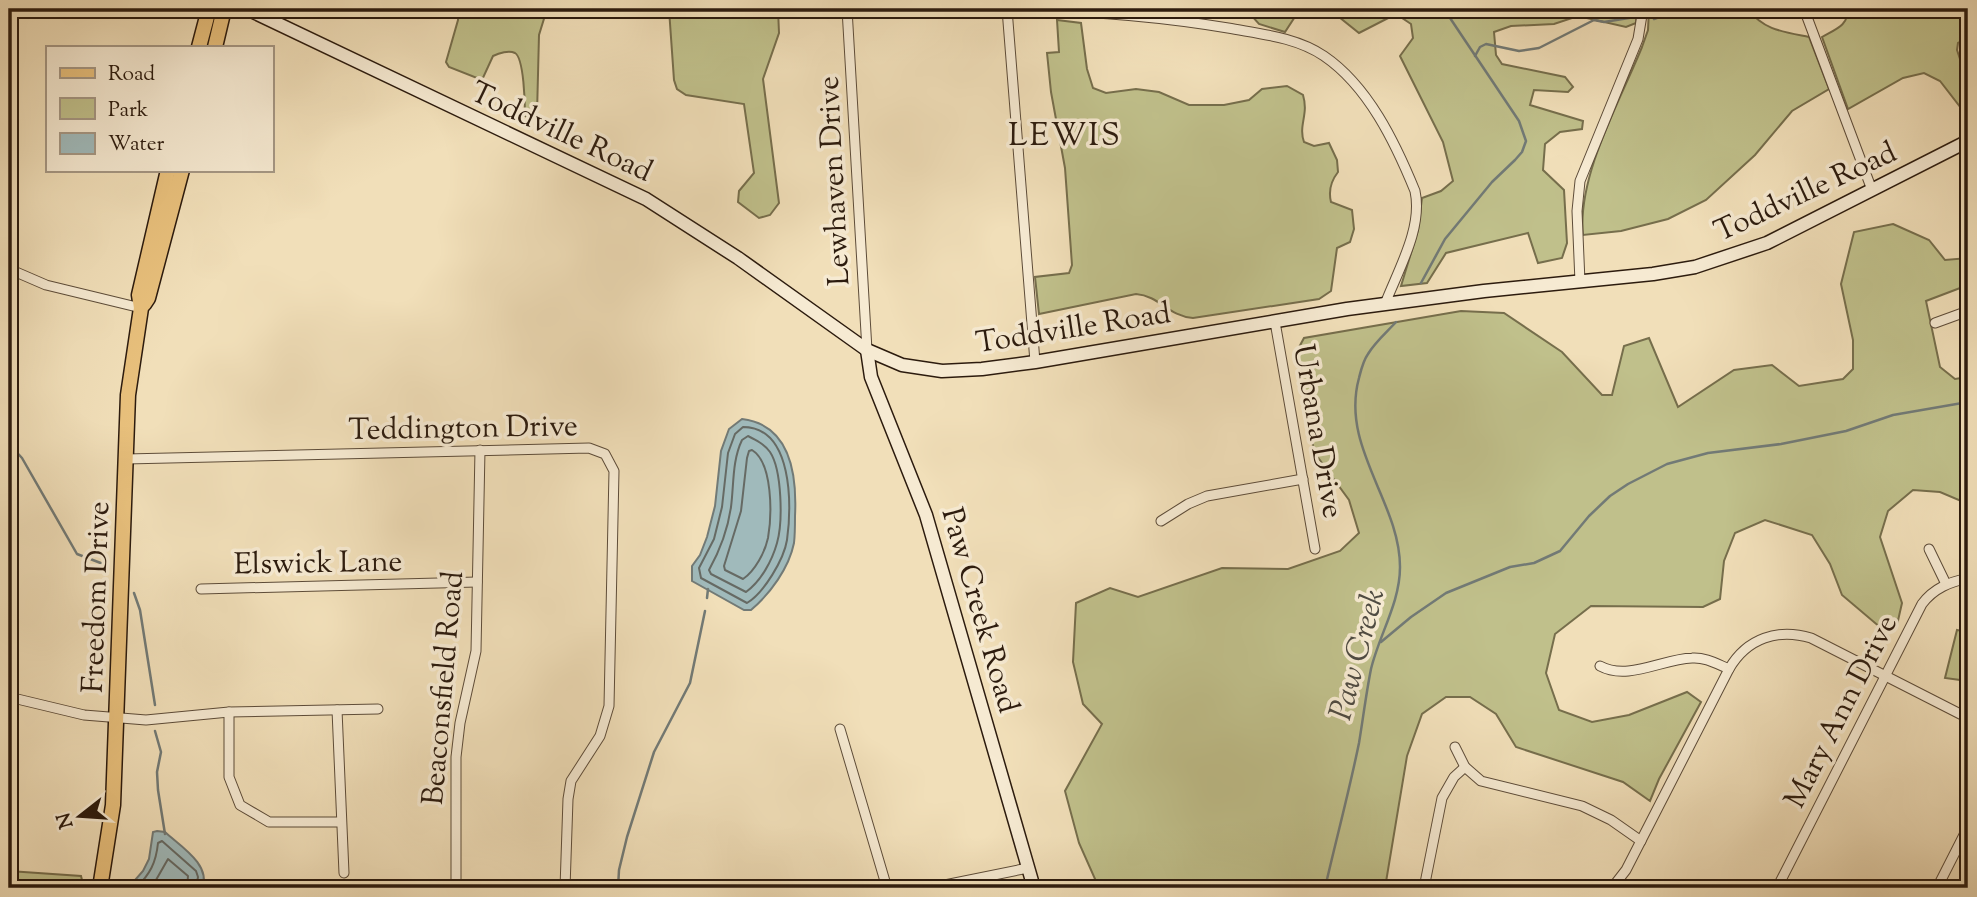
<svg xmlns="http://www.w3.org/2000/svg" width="1977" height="897" font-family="'Sorts Mill Goudy',serif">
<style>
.green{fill:#c0c08b;stroke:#766e4c;stroke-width:2}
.water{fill:#a0babb;stroke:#727a76;stroke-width:2}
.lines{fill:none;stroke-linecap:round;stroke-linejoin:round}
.shore{stroke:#666a64;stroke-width:2}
.stream{stroke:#727a76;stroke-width:2.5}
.street-casing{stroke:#5d4c39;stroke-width:11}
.secondary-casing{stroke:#2c1b0e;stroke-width:15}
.primary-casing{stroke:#2c1b0e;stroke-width:17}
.street{stroke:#f6ead2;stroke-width:9}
.secondary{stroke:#f6ead2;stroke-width:12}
.primary{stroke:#e8c07c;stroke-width:14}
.labels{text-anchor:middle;stroke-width:7;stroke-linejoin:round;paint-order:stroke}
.street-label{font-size:30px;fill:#2c1b0e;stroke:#f6ead2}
.neighbourhood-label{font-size:32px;letter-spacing:2px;fill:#2c1b0e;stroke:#f6ead2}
.water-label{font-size:32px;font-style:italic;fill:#4f4b42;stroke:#f6ead2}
</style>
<rect width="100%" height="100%" fill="#f1dfb9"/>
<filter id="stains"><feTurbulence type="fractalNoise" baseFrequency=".00286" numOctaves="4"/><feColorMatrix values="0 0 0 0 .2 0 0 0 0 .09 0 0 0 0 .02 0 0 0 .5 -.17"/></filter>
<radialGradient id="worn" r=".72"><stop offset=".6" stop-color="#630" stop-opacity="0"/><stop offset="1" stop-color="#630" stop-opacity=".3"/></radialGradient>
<g class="green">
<path d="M 458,9 L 547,9 L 539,35 L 537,114 L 530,119 L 525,116 C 525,104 524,58 515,53 C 509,50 499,53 493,56 L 482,80 L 449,67 L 446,62 L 458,20 Z"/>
<polygon points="669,9 778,9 779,33 763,79 779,203 770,215 759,218 738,202 739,191 754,173 744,104 686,95 677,89 674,80"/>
<polygon points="1251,9 1300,9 1285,32 1259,24 1250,14"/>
<polygon points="1329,9 1637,9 1636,23 1626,27 1578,16 1554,24 1511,26 1494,32 1496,55 1502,64 1565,77 1573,87 1568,92 1534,90 1530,105 1583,121 1582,129 1560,132 1545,144 1543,170 1564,190 1567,243 1562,258 1538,263 1528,233 1446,253 1427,283 1401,286 1418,230 1422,198 1441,191 1453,181 1443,142 1400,56 1413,38 1411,24 1396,14 1359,33"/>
<path d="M 1649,9 L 1748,9 C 1763,30 1784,32 1809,37 L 1829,89 L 1792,111 L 1755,155 L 1706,200 L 1668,219 L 1621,231 L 1583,235 C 1577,176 1620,101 1642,47 L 1648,30 Z"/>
<path d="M 1847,9 L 1968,9 L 1968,38 L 1958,43 L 1957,50 L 1968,83 L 1968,117 L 1940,81 L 1924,73 L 1903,78 L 1848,109 L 1822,37 C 1834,30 1850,25 1847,9 Z"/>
<path d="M 1057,20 L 1081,23 L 1087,69 L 1093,88 L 1106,93 L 1136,89 L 1159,92 L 1189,105 L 1224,105 L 1249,100 L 1262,89 L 1287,86 L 1303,95 C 1309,115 1298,125 1304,142 L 1314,146 L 1329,143 L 1337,160 L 1338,172 C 1331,181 1328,190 1331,202 L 1352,210 L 1354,229 L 1350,242 L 1337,248 L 1331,291 L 1319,299 L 1193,318 C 1168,316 1160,296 1136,294 L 1039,314 L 1035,277 L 1069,273 L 1072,265 L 1065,168 L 1051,92 L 1047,53 L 1059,52 Z"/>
<polygon points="1893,224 1929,240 1945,260 1968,258 1968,285 1926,301 1940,367 1955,379 1968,377 1968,508 1966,503 1940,492 1913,490 1888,511 1880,537 1902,603 1897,625 1881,628 1842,595 1830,564 1812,535 1765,520 1735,533 1724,561 1720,599 1703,607 1591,606 1555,634 1546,673 1559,710 1592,722 1629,715 1687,692 1701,702 1659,779 1650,801 1623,782 1516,747 1496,714 1470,697 1446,697 1422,714 1407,756 1385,888 1099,888 1079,843 1065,791 1102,724 1083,704 1073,662 1076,603 1110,588 1138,597 1222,568 1288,569 1340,551 1359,533 1349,500 1314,452 1297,351 1304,338 1461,311 1504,313 1562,352 1602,395 1612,395 1624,346 1649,338 1678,407 1734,370 1772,365 1799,386 1843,379 1853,369 1853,340 1841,284 1854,232"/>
<polygon points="1957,630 1968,632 1968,681 1945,678"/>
<polygon points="9,871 81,876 84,888 9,888"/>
</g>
<g class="water">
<path d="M 742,419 C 791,425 797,476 795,516 C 795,525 795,535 794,543 C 789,568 770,594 751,610 L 744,610 L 692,581 L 692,566 L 700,555 L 707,537 L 715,506 L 721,451 L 729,429 Z"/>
<path d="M 157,831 L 165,832 C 180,846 212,865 202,888 L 128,888 L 143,871 L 149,859 L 153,832 Z"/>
</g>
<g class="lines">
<g class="shore">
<path d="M 743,427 C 793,427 792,506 787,540 C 784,559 764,593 747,603 L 701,578 L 699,568 L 714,539 L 722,507 L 728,453 L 735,434 Z"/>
<path d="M 748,436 C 756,440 764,444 770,452 C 782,470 783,522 777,543 C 772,561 761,581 746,592 L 711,574 L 709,570 C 719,552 728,528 731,507 C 734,484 732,461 742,440 Z"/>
<path d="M 752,450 C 773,463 772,515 768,538 C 765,552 755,571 743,579 L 725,570 L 724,566 L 741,511 L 747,458 L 749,451 Z"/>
<path d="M 136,888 C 150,874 156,863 158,843 L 162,841 L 196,871 L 198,877 L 196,888"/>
<polyline points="148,888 156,880 168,859 188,876 187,888"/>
</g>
<g class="stream">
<polyline points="1654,19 1682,9"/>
<polyline points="1475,56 1480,47 1486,44 1519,51 1539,48 1594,20 1604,22 1635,17"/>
<polyline points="1421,283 1445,239 1492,182 1515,160 1522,152 1526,141 1519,121 1444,9"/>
<polyline points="9,444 22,458 77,554 106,565"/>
<polyline points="134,593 140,610 155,705"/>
<polyline points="707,598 708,589"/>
<polyline points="1381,642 1411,617 1446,593 1510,567 1534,563 1560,551 1589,516 1610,496 1628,484 1667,464 1708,453 1781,444 1846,431 1893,415 1968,402"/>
<polyline points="155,731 161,752 157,772 158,790 165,834"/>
<polyline points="618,888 619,870 627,837 654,752 690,683 705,611"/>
<path d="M 1325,888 C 1336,840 1349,792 1359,743 C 1363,719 1366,694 1371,669 C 1379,635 1400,603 1400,567 C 1400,502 1340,447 1359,378 C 1361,370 1363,361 1368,354 C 1375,342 1387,332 1396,322"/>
</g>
<defs>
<g id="street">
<polyline points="847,9 867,350"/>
<polyline points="1007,9 1035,362"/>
<polyline points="1804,9 1872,190"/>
<path d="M 783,10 C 930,8 1082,3 1228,28 C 1260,34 1296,37 1324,56 C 1368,86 1395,142 1415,191 C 1423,228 1398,270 1385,304"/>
<polyline points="9,269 46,285 141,308"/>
<polyline points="1580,282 1577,211 1580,181 1638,39 1643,9"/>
<polyline points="1275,322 1315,549"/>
<polyline points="1935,323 1968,311"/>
<polyline points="126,459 589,448 605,454 614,471 609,706 600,736 571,781 568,799 565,888"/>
<polyline points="1161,521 1188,504 1207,496 1303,479"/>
<polyline points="1929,549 1946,584"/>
<polyline points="201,589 477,582"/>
<path d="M 1600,666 C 1628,681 1662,659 1692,658 C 1705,657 1717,664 1729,669"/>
<polyline points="9,697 84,715 146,720 229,712 378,709"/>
<polyline points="337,710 344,873"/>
<polyline points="229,712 229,777 240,805 269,822 341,822"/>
<polyline points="840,729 887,888"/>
<polyline points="1455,747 1465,767 1481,781 1582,806 1611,820 1641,841"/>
<polyline points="456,888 456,757 460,723 476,651 480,450"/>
<polyline points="930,888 1028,868"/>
<polyline points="1424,888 1442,798 1454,777 1465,767"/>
<path d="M 1612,888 L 1626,870 L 1729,669 C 1747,638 1778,628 1811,638 L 1968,718"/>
<path d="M 1777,888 L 1922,604 C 1934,588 1950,582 1968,578"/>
<polyline points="1937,888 1968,827"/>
</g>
<g id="secondary">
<polyline points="247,9 646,199 738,258 867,350 902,365 942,371 982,369 1035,362 1347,309 1484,291 1653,274 1695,267 1767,243 1968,141"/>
<polyline points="867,350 871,377 926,515 1034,888"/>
</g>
<g id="primary">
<polyline points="199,47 209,9"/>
<polyline points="215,47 224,9"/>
<polyline points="144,304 148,298 182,170"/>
<polyline points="100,888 113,805 128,395 141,308 139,295 168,170"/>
</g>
</defs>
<use href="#street" class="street-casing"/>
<use href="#secondary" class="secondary-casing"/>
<use href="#primary" class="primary-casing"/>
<use href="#street" class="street"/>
<use href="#secondary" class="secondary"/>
<use href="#primary" class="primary"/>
</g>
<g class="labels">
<g class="street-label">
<text transform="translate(562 131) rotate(25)" y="10">Toddville Road</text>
<text transform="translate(833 181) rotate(-93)" y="10">Lewhaven Drive</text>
<text transform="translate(1805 191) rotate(-25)" y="10">Toddville Road</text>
<text transform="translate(1073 327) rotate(-9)" y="10">Toddville Road</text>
<text transform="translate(463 427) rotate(-1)" y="10">Teddington Drive</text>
<text transform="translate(1319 431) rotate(80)" y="10">Urbana Drive</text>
<text transform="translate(318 562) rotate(-1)" y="10">Elswick Lane</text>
<text transform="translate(95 597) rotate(-88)" y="10">Freedom Drive</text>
<text transform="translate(981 610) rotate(74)" y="10">Paw Creek Road</text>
<text transform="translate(442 688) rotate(-85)" y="10">Beaconsfield Road</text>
<text transform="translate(1840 711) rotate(-63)" y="10">Mary Ann Drive</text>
</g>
<g class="neighbourhood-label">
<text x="1065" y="145">LEWIS</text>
</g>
<g class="water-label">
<text transform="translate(1356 654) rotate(-75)" y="11">Paw Creek</text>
</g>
</g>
<rect width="1977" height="897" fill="none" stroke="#f1dfb9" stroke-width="35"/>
<rect x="10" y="10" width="1956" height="876" fill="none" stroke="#2c1b0e" stroke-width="3.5"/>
<rect x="18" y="18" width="1942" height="862" fill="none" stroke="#2c1b0e" stroke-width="2"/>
<rect x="46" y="46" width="228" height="126" fill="#f6ead2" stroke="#a59784" stroke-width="2"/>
<rect x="60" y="68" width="35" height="10" fill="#e8c07c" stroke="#a59784" stroke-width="2"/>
<text x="108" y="80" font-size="21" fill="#2c1b0e">Road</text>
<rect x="60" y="98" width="35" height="21" fill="#c0c08b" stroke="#a59784" stroke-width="2"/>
<text x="108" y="116" font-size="21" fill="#2c1b0e">Park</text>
<rect x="60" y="133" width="35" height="21" fill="#a0babb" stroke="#a59784" stroke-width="2"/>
<text x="108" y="150" font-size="21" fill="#2c1b0e">Water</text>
<g transform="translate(80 816) rotate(253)" stroke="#f6ead2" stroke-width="5" paint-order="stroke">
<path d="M0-5L12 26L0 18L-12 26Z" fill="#2c1b0e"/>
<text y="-10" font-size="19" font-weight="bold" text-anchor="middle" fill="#2c1b0e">N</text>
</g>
<rect width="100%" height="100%" filter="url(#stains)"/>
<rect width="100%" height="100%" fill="url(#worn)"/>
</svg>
